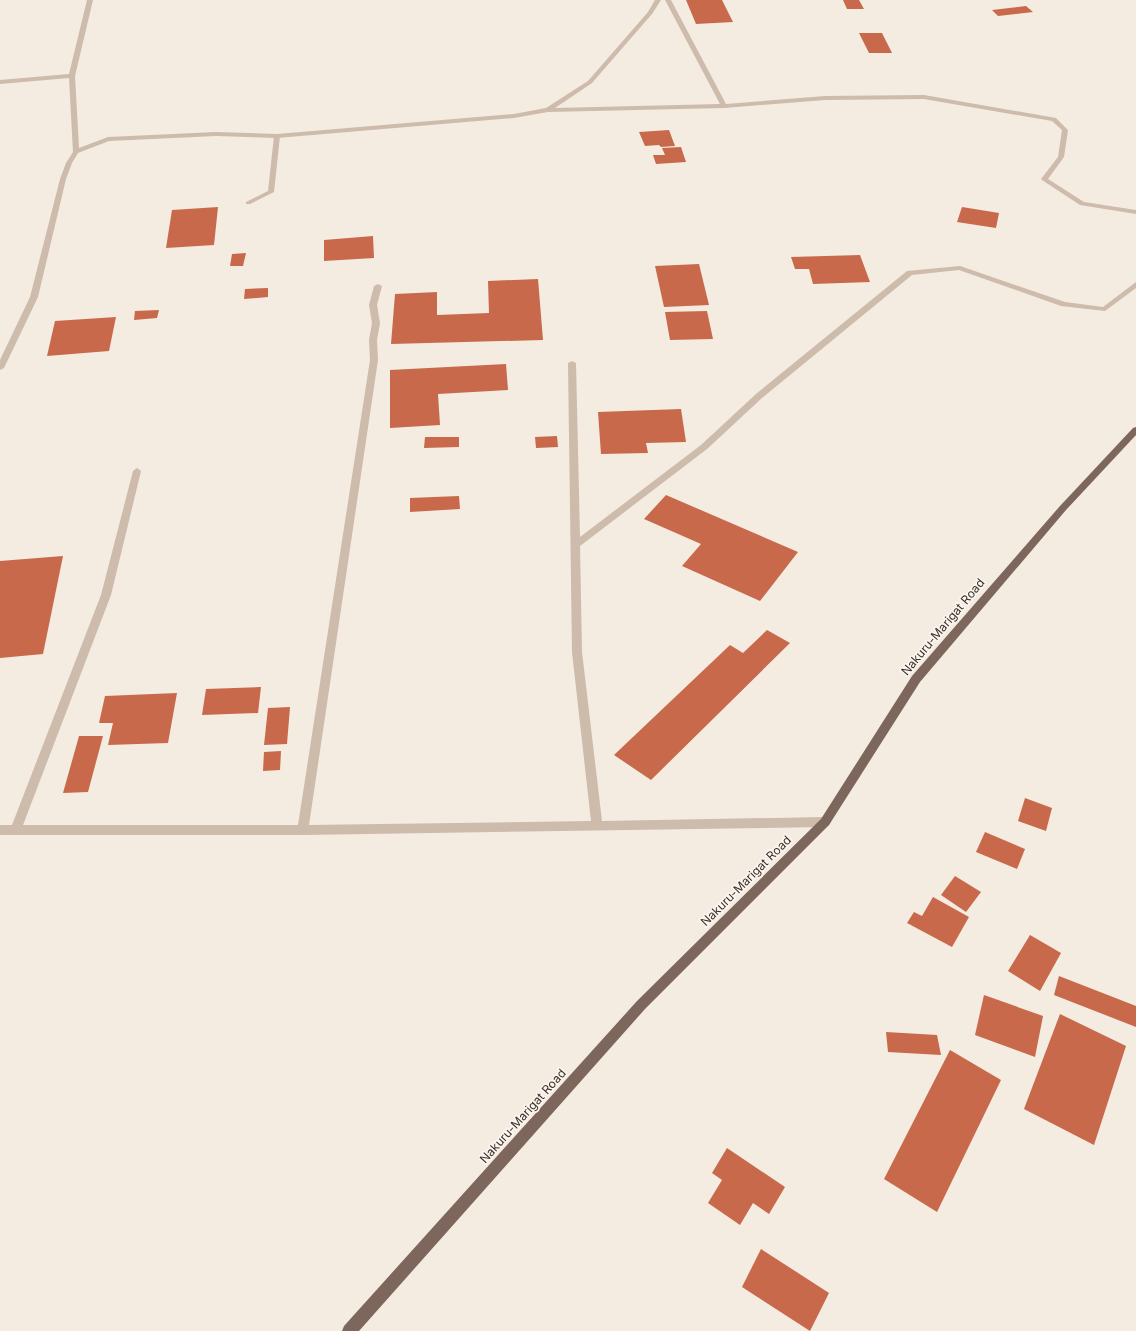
<svg xmlns="http://www.w3.org/2000/svg" width="1136" height="1331" font-family="Inter,sans-serif">
<style>
.building{fill:#c8694b}
.lines{fill:none;stroke-linecap:round;stroke-linejoin:round}
.service{fill:#cdbbac;fill-rule:evenodd}
.minor{fill:#cdbbac;fill-rule:evenodd}
.primary{fill:#7d675c;fill-rule:evenodd}
.labels{text-anchor:middle;stroke-width:3.5;stroke-linejoin:round;paint-order:stroke}
.street-label{font-size:12px;fill:#3b302b;stroke:#fbf5ee}
</style>
<rect width="100%" height="100%" fill="#f4ebe1"/>
<g class="building">
<polygon points="686,0 722,0 733,22 696,24"/>
<polygon points="843,0 859,0 864,9 847,9"/>
<polygon points="1026,6 1033,12 998,16 992,10"/>
<polygon points="859,33 882,33 892,53 869,53"/>
<polygon points="669,130 675,146 661,147 659,145 645,146 639,132"/>
<polygon points="681,147 686,162 656,164 653,155 665,155 662,148"/>
<polygon points="218,207 214,245 166,248 172,210"/>
<polygon points="962,207 999,213 996,228 957,222"/>
<polygon points="373,236 374,258 324,261 324,240"/>
<polygon points="246,253 243,266 230,266 232,254"/>
<polygon points="860,255 870,282 813,284 809,269 795,269 791,257"/>
<polygon points="699,264 709,305 664,307 655,266"/>
<polygon points="538,279 543,340 391,344 395,294 437,292 437,315 489,313 488,281"/>
<polygon points="268,288 268,297 244,299 245,289"/>
<polygon points="159,310 157,318 134,320 135,311"/>
<polygon points="707,311 713,339 670,340 665,312"/>
<polygon points="116,317 109,351 47,356 55,321"/>
<polygon points="506,364 508,390 438,394 440,425 390,428 390,370"/>
<polygon points="681,409 686,442 646,443 648,453 601,454 598,412"/>
<polygon points="557,436 558,447 536,448 535,437"/>
<polygon points="425,437 459,437 459,447 424,448"/>
<polygon points="666,495 798,552 760,601 682,566 701,544 644,519"/>
<polygon points="459,496 460,509 410,512 410,498"/>
<polygon points="63,556 43,654 0,658 0,561"/>
<polygon points="767,630 790,643 651,780 614,755 730,645 743,653"/>
<polygon points="261,687 258,713 202,715 206,689"/>
<polygon points="177,693 168,743 108,745 113,723 99,723 105,696"/>
<polygon points="290,707 287,744 264,745 268,708"/>
<polygon points="79,736 103,736 88,792 63,793"/>
<polygon points="281,751 280,770 263,771 264,752"/>
<polygon points="1025,798 1052,808 1046,831 1018,821"/>
<polygon points="985,832 1025,849 1017,869 976,852"/>
<polygon points="955,876 981,892 966,912 941,895"/>
<polygon points="933,897 969,917 952,947 907,923 914,912 922,916"/>
<polygon points="1030,935 1061,953 1040,991 1008,971"/>
<polygon points="1059,976 1136,1006 1136,1027 1054,995"/>
<polygon points="984,995 1043,1016 1035,1057 975,1035"/>
<polygon points="1060,1014 1126,1046 1094,1145 1024,1109"/>
<polygon points="886,1032 937,1035 941,1055 888,1052"/>
<polygon points="950,1050 1001,1080 937,1212 884,1179"/>
<polygon points="727,1148 785,1187 769,1214 753,1203 740,1225 708,1203 722,1180 712,1173"/>
<polygon points="761,1249 829,1293 810,1331 742,1287"/>
</g>
<g class="lines">
<polygon class="service" points="277,134 280,136 274,192 250,204 246,204 246,202 268,191 274,136"/>
<g class="minor">
<polygon points="87,0 93,0 75,76 79,148 108,137 216,132 277,134 514,114 546,108 588,81 648,12 655,0 661,0 652,14 592,83 555,108 720,104 665,0 671,0 726,104 825,96 924,95 1056,118 1068,130 1064,157 1048,179 1084,202 1136,210 1136,214 1080,205 1042,180 1041,179 1058,157 1062,130 1052,121 924,99 825,100 724,108 548,112 514,118 277,138 216,136 109,141 78,153 72,163 66,179 38,297 4,368 0,370 0,360 30,297 60,179 66,163 73,152 69,78 0,84 0,80 69,74"/>
<polygon points="960,266 1065,302 1103,307 1136,282 1136,288 1105,311 1061,306 959,270 912,275 762,398 707,449 580,546 582,652 602,821 825,817 829,819 831,822 829,825 825,827 303,835 0,835 0,825 12,825 101,595 133,471 137,468 141,471 111,595 23,825 298,825 370,360 369,340 372,323 369,305 374,286 378,284 382,286 377,305 380,323 377,340 378,360 309,825 591,821 572,652 568,363 572,361 576,363 580,537 701,445 756,394 907,271"/>
</g>
<polygon class="primary" points="1136,427 1136,435 1066,510 920,682 829,825 645,1009 359,1331 342,1331 344,1326 637,1001 821,819 912,676 1060,506 1133,428"/>
</g>
<g class="labels">
<g class="street-label">
<text transform="translate(943 627) rotate(-50)" y="4">Nakuru-Marigat Road</text>
<text transform="translate(746 881) rotate(-45)" y="4">Nakuru-Marigat Road</text>
<text transform="translate(523 1116) rotate(-48)" y="4">Nakuru-Marigat Road</text>
</g>
</g>
</svg>
